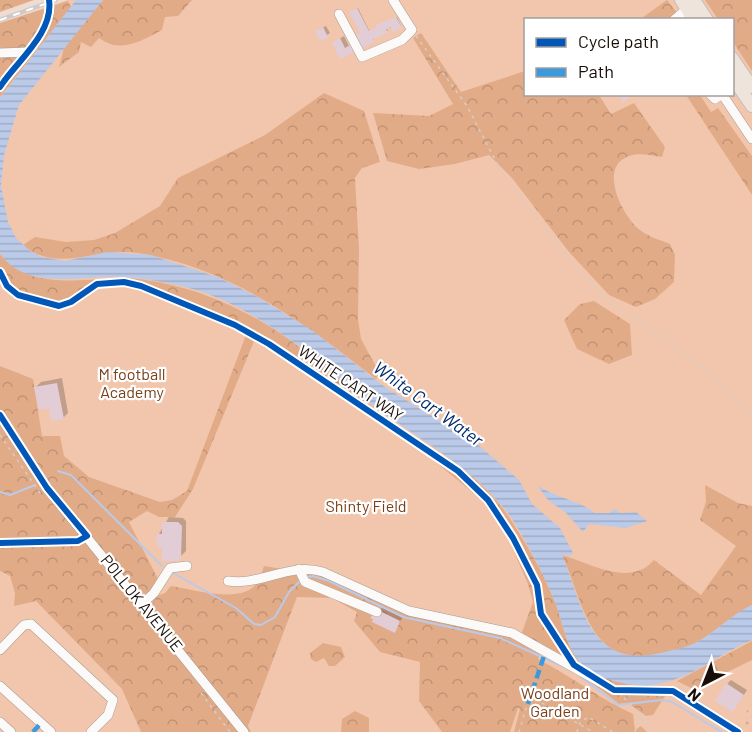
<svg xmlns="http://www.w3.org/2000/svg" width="752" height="732" font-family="Barlow,sans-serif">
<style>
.green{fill:#f2c6ac;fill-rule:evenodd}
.forest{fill:url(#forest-crowns);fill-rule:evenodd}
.garden{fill:url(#garden-dots)}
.water{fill:url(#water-rules)}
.shadow{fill:#0003}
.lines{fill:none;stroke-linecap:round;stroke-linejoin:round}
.stream{stroke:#bbcae8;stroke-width:2}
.building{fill:#e2cdd7}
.minor-casing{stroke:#a89b92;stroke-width:10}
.major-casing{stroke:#c6bdb9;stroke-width:14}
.path{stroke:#d3cecb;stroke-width:1.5;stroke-dasharray:3 4.5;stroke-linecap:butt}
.minor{stroke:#fcfaf8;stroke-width:9}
.major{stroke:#efe4dc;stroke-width:12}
.rail-casing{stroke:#cfcac8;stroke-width:4.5}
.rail{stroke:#fff;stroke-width:2;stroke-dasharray:7;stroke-linecap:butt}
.quiet{stroke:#3b99dd;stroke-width:4.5;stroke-dasharray:9 4.5;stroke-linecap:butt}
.cycleway-casing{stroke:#fff;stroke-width:10}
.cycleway{stroke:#0057b8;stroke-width:6}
.labels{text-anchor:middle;stroke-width:4.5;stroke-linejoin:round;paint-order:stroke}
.park-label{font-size:16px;fill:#79411a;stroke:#fff}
.street-label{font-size:16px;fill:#180d07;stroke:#fff}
.water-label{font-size:18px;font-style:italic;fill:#012b6e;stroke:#fff}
</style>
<defs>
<pattern id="forest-crowns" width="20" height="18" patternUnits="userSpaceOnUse" patternTransform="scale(1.5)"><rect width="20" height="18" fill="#e2ab88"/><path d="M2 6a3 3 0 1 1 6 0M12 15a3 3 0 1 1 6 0" fill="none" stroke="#c19274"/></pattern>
<pattern id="garden-dots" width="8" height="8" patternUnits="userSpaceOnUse" patternTransform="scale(1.5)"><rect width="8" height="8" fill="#f2c6ac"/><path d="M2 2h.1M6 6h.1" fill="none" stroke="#cfa992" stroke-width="1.8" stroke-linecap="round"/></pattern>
<pattern id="water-rules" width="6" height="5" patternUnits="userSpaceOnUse" patternTransform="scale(1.5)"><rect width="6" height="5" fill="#bbcae8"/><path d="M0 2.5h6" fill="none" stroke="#a0acc6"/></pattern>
</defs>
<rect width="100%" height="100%" fill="#eedcd2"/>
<path class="green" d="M 67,0 L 752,0 L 752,732 L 0,732 L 0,23 ZM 526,20 L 732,20 L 732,94 L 526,94 Z"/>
<g class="forest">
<polygon points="0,0 34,0 0,12"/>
<path d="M 103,0 L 192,0 L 178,16 L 165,17 L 162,30 C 141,41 121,54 99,38 L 91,47 L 81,42 L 79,52 L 59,67 L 64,48 Z"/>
<polygon points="667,0 682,19 639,20"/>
<polygon points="705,0 752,0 752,71 733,42 732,20 718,19"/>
<polygon points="68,1 71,7 0,97 0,23"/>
<path d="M 421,33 L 461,92 L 525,71 L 526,94 L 599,95 L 611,114 L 634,103 L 665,147 L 662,157 C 652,156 639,152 629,156 C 597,167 623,217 640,230 C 649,237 660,240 670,244 L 675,255 L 674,282 L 655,299 L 636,307 L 609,295 L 569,252 L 512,178 L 489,155 L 455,164 L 419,169 L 387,161 L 373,113 L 429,116 L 453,104 L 413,38 Z"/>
<path d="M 324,93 L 364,111 L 380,162 L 362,168 L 355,178 L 359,249 L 358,319 L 361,339 L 380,374 L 376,379 C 306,324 228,266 137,253 C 99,247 56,274 23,245 L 35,237 L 66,242 L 94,240 L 115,233 L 160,206 L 178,178 L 265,135 Z"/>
<polygon points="686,95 700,95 711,112 718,108 752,156 752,195"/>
<path d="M 0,254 C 35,297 99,273 146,280 C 186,286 221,299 257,319 C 299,342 334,377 372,406 C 420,443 477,467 511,520 C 527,545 543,572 554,600 C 564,623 564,646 583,665 C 606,688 642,677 667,693 L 653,715 L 646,716 L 628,703 L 619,704 C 594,683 569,668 540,654 L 538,659 C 571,676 600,699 633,714 L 635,730 L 641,726 L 647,732 L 514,732 L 520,709 L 518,708 L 510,732 L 442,732 L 419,701 L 420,662 L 380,652 L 354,621 L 357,612 L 332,598 L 297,597 L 248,726 L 251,732 L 141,732 L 122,689 L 36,601 L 14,606 L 15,593 L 10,576 L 0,571 L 0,366 L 33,379 L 42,436 L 60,436 L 64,456 L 89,477 L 160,502 L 172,500 L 187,491 L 246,335 L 141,290 L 119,285 L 115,281 L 98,281 L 96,289 L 61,303 L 12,289 L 8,282 L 0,282 ZM 257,334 L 355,397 L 481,499 L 508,538 L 528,584 L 533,602 L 521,635 L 411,614 L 326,576 L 264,566 C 262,571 261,579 257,583 C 242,605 193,589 171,586 L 165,593 L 157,596 L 151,605 L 168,631 L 158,634 L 123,591 L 148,594 L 158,579 L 129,522 L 147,511 L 159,517 L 175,517 L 193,489 Z"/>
<polygon points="594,301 630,324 632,355 609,364 577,349 564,320 580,304"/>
<path d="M 705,485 L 738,503 L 752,506 L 752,605 C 732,615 717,630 699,641 C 687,648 672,651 659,654 C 589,670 584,602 562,555 C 590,563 630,588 654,560 L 701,595 L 736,546 L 700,520 L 706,502 Z"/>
<polygon points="752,641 752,660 713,679 697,691 677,681"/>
<polygon points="323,643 341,647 345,657 335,666 329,666 324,658 316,662 311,659 310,653"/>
<polygon points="355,711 369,718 369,732 341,732 342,719"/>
</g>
<polygon class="garden" points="752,704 752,732 737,725"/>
<g class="water">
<path d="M 76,0 L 103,0 L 19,105 L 4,155 L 1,186 L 8,222 L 16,238 L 30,251 L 42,257 L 65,261 L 107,252 L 151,255 L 220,278 L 256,296 L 313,331 L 385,387 L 477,444 L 519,480 L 532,504 L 560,528 L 573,553 L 570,556 L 562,554 C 582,604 589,670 660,653 C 673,650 687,648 699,641 C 718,630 732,614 752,605 L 752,640 C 696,665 666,704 597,675 C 565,661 565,622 552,595 C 541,569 527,543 512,519 C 479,472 430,446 385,414 C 356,394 330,371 303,349 C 267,322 225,296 181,286 C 160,281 137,277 115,277 C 78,276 25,291 0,253 L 0,98 Z"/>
<path d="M 537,485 C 554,497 581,501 595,513 L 609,513 L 615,509 L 620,513 L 636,512 L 647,521 L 626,528 L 589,524 L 583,532 L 566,513 L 548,500 Z"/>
</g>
<g class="shadow">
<polygon points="358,8 370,32 379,27 378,25 397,17 401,26 386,28 388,31 373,37 374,40 341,57 333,43 344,36 349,46 358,41 362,33 352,12"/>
<polygon points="326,26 330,33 321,39 319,29"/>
<polygon points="62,378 68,413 63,418 50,407 36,387 41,382"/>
<polygon points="169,517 183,518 186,521 186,551 177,560 163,545 159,534"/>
<polygon points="383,607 403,617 394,631 372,617"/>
<polygon points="731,680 747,690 736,707 727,684"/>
</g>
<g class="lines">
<g class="stream">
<polyline points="58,471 71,475 162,566"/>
<polyline points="0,492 10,495 35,485"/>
<polyline points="173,573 236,608 254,624 261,625 275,617 289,592 300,581"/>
<polyline points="305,578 313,576 329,581 403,617 500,638 566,668"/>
<polyline points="581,677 618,705 662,700 672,702 722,732"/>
</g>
</g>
<g class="building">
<polygon points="357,8 369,31 377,27 376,25 396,17 402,28 393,32 391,27 386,29 388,33 373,39 375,41 361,49 354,36 360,33 349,12"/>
<polygon points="323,27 328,37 320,41 315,31"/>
<polygon points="340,38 345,48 352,44 356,51 340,59 332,43"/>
<polygon points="620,94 632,94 623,103"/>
<polygon points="57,383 64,419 51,421 49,408 39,410 34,387"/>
<polygon points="162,522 178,522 182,526 181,557 178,561 162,561 162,547 157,547 157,534 162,534"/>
<polygon points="378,610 400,621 395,633 372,622 373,619 370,618"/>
<polygon points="726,683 744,695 733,712 715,701"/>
</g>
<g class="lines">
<defs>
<g id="minor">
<polyline points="339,14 362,57 402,40 412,30 393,0"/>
<polyline points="674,20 687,9"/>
<polyline points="0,53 28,52"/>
<path d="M 0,87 C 16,62 54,33 49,0"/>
<polyline points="710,94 715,99 722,94"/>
<polyline points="722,94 752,139"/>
<polyline points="0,415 47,488 244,732"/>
<polyline points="0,543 78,541 87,536"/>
<polyline points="299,569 305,582 377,612"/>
<path d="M 228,581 C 261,586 289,562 323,572 L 409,611 L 512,633 L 614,690 L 673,691 L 738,732"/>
<polyline points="142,604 154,593 170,568 187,566"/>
<polyline points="0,650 24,625 31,624 113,700 108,715 91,732"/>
<polyline points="0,686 51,732"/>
<polyline points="0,722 11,732"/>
</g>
<g id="major">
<polyline points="681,0 694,20"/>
<polyline points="694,0 707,20"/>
<polyline points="732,58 752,87"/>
<polyline points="732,77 752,106"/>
</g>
</defs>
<use href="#minor" class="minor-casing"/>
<use href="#major" class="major-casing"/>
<g class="path">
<polyline points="416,36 467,106 502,173 570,261 591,285 622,310 665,338 700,365 752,414"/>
<polyline points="0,277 3,278"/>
<polyline points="0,435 40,493"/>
<polyline points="201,693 230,732"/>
<path d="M 624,698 C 636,707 640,721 651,732"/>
<polyline points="519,732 527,705 537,700 593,732"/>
<polyline points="577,732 580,723 588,717 613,732"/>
<polyline points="635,732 639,719 651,720"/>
</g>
<use href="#minor" class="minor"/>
<use href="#major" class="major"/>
<defs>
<polyline id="rail" points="0,20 56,0"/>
</defs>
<use href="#rail" class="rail-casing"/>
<use href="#rail" class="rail"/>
<g class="quiet">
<polyline points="528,704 545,653"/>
<polyline points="33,732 41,723"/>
</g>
<defs>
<g id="cycleway">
<path d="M 0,87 C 16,62 54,33 49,0"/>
<polyline points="0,272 7,286 18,295 59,306 71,302 97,284 124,282 141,286 235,325 269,344 458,471 488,500 513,538 537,585 541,614 574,665 614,690 673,691 738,732"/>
<polyline points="0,415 47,488 87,536 78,541 0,543"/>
</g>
</defs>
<use href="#cycleway" class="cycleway-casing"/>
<use href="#cycleway" class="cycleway"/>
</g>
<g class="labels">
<g class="park-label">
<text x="132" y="380">M football<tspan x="132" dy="18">Academy</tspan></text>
<text x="366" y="512">Shinty Field</text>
<text x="555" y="699">Woodland<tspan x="555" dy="18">Garden</tspan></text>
</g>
<g class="street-label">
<text transform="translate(351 383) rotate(34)" y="6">WHITE CART WAY</text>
<text transform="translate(142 603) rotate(51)" y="6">POLLOK AVENUE</text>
</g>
<g class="water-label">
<text transform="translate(428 404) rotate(36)" y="6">White Cart Water</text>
</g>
</g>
<rect x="524" y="18" width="210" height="78" fill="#ffffff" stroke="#a39e9c" stroke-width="1.5"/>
<rect x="536" y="38" width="30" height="9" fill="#0057b8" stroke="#a39e9c" stroke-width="1.5"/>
<text x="578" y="48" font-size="18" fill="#180d07">Cycle path</text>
<rect x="536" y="68" width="30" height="9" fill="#3b99dd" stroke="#a39e9c" stroke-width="1.5"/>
<text x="578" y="78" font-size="18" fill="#180d07">Path</text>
<g transform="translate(704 684) rotate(222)" stroke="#ffffff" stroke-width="4.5" paint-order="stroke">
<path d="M0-4.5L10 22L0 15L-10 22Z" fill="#180d07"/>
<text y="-9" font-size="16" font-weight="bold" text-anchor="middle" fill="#180d07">N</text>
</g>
</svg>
